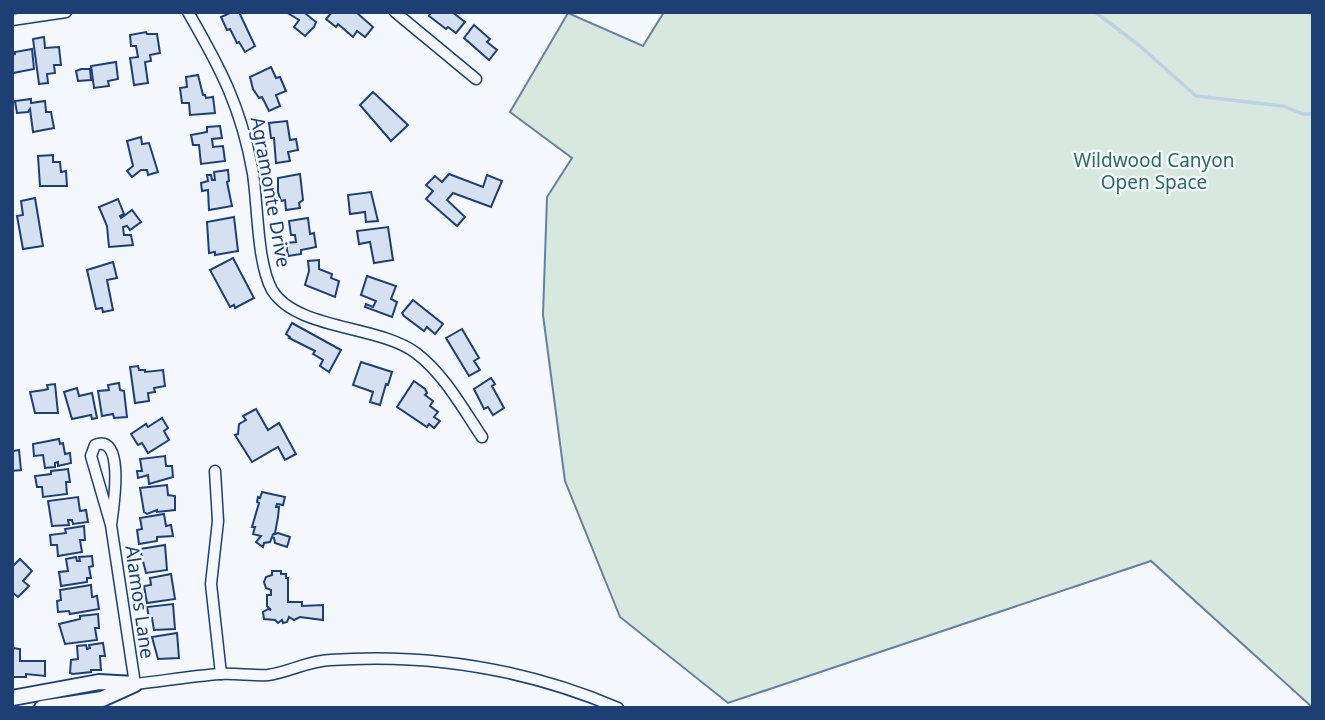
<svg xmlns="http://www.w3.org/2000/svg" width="1325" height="720" font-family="'Noto Sans',sans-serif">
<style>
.green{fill:#d7e8df;stroke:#687fa3;stroke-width:2}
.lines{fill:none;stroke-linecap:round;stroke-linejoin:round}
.stream{stroke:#bed0e5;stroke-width:3.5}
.building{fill:#d5e0f0;stroke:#1d3f73;stroke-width:2}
.street-casing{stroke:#1d3f73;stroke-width:13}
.secondary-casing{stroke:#1d3f73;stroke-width:18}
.street{stroke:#f4f7fb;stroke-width:10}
.secondary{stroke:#f4f7fb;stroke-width:14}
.labels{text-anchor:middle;stroke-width:5;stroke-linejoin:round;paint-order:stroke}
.park-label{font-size:19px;fill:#2c6c60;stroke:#f4f7fb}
.street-label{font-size:19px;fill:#1d3f73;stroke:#f4f7fb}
</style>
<rect width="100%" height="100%" fill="#f4f7fb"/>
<polygon class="green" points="664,12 1313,12 1313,708 1151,561 728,703 620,617 565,481 543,315 547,197 572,158 510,112 568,13 643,46"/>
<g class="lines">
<polyline class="stream" points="1095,12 1140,46 1196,96 1283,106 1303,114 1313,114"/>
</g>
<g class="building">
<polygon points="232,12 239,12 255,46 245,52 239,42 237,43 230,29 227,30 221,17"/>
<polygon points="286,12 308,12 306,14 316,22 314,27 305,36 294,27 299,20"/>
<polygon points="332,12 356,12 373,27 365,37 357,31 353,37 338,24 336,27 326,19"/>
<polygon points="452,12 465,22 456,33 448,27 446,29 429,16 431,12"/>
<polygon points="474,25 490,39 487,42 497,50 489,60 464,38"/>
<polygon points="146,32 147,34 157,34 160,53 150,55 151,61 145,62 148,83 134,85 130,58 138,57 136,46 131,46 130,35"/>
<polygon points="44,37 45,48 59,47 61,65 54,65 55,73 47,74 48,83 39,84 33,39"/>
<polygon points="32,49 34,69 13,73 12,55 15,54 15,52"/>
<polygon points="116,62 118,79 108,81 109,86 94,88 91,66"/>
<polygon points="271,67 276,78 280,77 286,91 276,95 280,106 269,111 262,97 259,98 253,89 250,77"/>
<polygon points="81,69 90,69 91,80 78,81 76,71"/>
<polygon points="198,75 203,95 205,95 206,98 213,97 215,113 190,115 189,103 182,103 180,88 187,87 186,77"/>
<polygon points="373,92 408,125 391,141 360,105"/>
<polygon points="31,99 31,103 45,101 46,112 51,112 54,128 33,132 30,109 28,112 17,113 15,101"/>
<polygon points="287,121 290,140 296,139 298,150 288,152 290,161 276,163 274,138 271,138 269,123"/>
<polygon points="220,126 222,138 212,139 213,147 223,146 225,161 201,164 199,145 193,145 191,135 207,132 207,127"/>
<polygon points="141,137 142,144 149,143 158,172 148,175 147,170 141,170 132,177 127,171 133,166 127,141"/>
<polygon points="53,155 53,162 60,162 61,172 66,171 67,186 40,186 38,156"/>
<polygon points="228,170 229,181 227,182 232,206 209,210 208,190 202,191 201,183 208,181 207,175 211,175 212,180 215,180 214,172"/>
<polygon points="300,174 303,200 299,203 300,208 286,210 285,200 281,201 278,192 278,178"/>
<polygon points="449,174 483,187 487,175 502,181 491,207 453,193 447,200 465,217 457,226 426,199 433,191 426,185 435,176 442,182"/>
<polygon points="371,192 378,221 366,222 365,212 350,214 348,195"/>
<polygon points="35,198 43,246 23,249 17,216 23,215 21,201"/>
<polygon points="118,199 124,214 120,216 121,218 132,210 141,222 130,230 127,226 123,227 124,235 131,235 133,245 109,247 107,226 99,207"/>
<polygon points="234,217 238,251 215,255 215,252 209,253 207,222"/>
<polygon points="308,218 310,234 314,233 316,247 301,250 301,254 288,256 286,243 296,242 295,235 291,235 289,221"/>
<polygon points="388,227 393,260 374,263 370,242 359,244 357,231"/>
<polygon points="233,258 254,298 235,308 234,305 230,307 210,270"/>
<polygon points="319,260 319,269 332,274 331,278 339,281 335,297 305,285 309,271 308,261"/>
<polygon points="113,262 117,278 107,280 113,310 103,312 102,308 96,309 87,270"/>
<polygon points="367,276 396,286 391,299 397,302 392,317 365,307 366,304 373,307 376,301 361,295"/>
<polygon points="413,300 443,324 435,334 427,327 424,331 404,316 402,313"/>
<polygon points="292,323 341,350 329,372 320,366 323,360 313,354 315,351 289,338 290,337 286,334"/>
<polygon points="462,329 479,358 474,361 480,370 469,376 446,338"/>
<polygon points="361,362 392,372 388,385 386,384 380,405 370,402 373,392 353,385"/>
<polygon points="138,366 139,370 145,370 145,372 163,370 165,386 154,388 155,392 148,393 149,401 135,403 130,367"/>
<polygon points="491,378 495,384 492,386 504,408 493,415 488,407 484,409 474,389"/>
<polygon points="414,381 425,389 427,393 425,395 433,401 430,406 438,412 434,417 440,421 434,428 429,424 427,427 397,407"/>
<polygon points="119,383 120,390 124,391 127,417 114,418 113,414 102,416 98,391 109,390 108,385"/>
<polygon points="55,384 58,413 35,413 30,392 44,390 48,389 47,385"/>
<polygon points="77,388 79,396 92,393 97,418 92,419 91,415 72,419 64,392"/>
<polygon points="256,409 268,430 279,423 296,454 285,460 278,447 252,462 235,435 238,434 239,424 246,420 243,416"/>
<polygon points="162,418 168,428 164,431 169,440 148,453 142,443 138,445 131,434 146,424 148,427"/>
<polygon points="59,439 60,444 63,443 65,454 70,453 71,463 58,466 58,462 55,463 55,467 45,468 43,455 34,456 33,444"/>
<polygon points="19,450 21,470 12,471 13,451"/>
<polygon points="165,456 166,466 172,466 173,477 149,484 148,475 138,478 137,471 142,471 140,459"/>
<polygon points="68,469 70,482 66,482 67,494 43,497 42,487 37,487 35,476 51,474 51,471"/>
<polygon points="167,485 168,495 175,496 175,510 157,512 157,510 147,514 144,512 140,488"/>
<polygon points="262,492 285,497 283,505 277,504 276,507 279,507 278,517 275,533 272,535 278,533 290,537 287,547 275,543 274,538 272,537 270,542 264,543 263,547 256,542 261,536 253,534 255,527 252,527 259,503 257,502 258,497 260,498"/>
<polygon points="78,497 80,511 86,510 88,522 73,524 72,520 68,520 69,525 52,526 48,501"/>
<polygon points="164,514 166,526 171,525 173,536 157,537 157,541 139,544 137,530 142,529 140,518"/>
<polygon points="84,526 85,540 80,540 82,552 58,556 57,545 51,545 50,535 66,533 65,529"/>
<polygon points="165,545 167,570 146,573 140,549"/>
<polygon points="92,556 93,566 89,567 91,578 87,578 87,582 61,586 59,572 68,571 66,559 76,557 77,561 80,561 79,557"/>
<polygon points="20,559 32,571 23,581 29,586 18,597 12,592 12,567"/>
<polygon points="272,571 281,571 281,574 286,574 286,578 288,578 288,602 302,602 302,606 323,605 323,620 300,617 294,620 289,617 287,622 283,623 282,620 278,623 275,620 264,619 263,612 268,609 271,610 267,606 267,595 271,595 271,590 266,588 264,582 266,577 272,575"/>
<polygon points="171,574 175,599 147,603 144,586 151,585 150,578"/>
<polygon points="91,585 92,597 97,596 99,609 70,614 69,611 58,612 57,601 61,600 60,590"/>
<polygon points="173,604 175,629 154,630 152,618 149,618 147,607"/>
<polygon points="98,614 99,628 95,628 97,640 65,644 59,624 80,619 80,616"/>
<polygon points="177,633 179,658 158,659 152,637"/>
<polygon points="103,643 105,656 100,656 101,670 91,670 91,672 73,674 70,673 71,660 78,659 77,646 86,645 87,649 90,648 89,645"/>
<polygon points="13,648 20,649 20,661 45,661 45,676 26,674 26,677 12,677"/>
</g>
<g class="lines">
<defs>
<g id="street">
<path d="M 188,12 C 221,69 242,109 253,174 C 258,206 257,263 272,290 C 296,330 379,325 416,353 C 444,374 463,409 482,437"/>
<polyline points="395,12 476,79"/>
<polyline points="12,20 66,12"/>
<polyline points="215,471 218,521 211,584 221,674"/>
<path d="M 111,525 C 113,509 126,433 95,445 L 91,456 L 111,525 L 135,684 C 163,681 192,676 220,674 C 236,673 252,676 268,675 C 290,672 307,661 330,660 C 429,653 526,669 618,708"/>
</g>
<g id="secondary">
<polyline points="12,698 99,682 135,684"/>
<polyline points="42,708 102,699 133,685"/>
</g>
</defs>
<use href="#street" class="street-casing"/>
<use href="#secondary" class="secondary-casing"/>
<use href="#street" class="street"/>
<use href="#secondary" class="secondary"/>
</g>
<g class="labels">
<g class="park-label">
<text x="1154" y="167">Wildwood Canyon<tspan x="1154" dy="22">Open Space</tspan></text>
</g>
<g class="street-label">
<text transform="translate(271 192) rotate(80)" y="7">Agramonte Drive</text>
<text transform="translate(140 602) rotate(82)" y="7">Alamos Lane</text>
</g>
</g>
<rect width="1325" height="720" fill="none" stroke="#1d3f73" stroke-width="28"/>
</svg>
